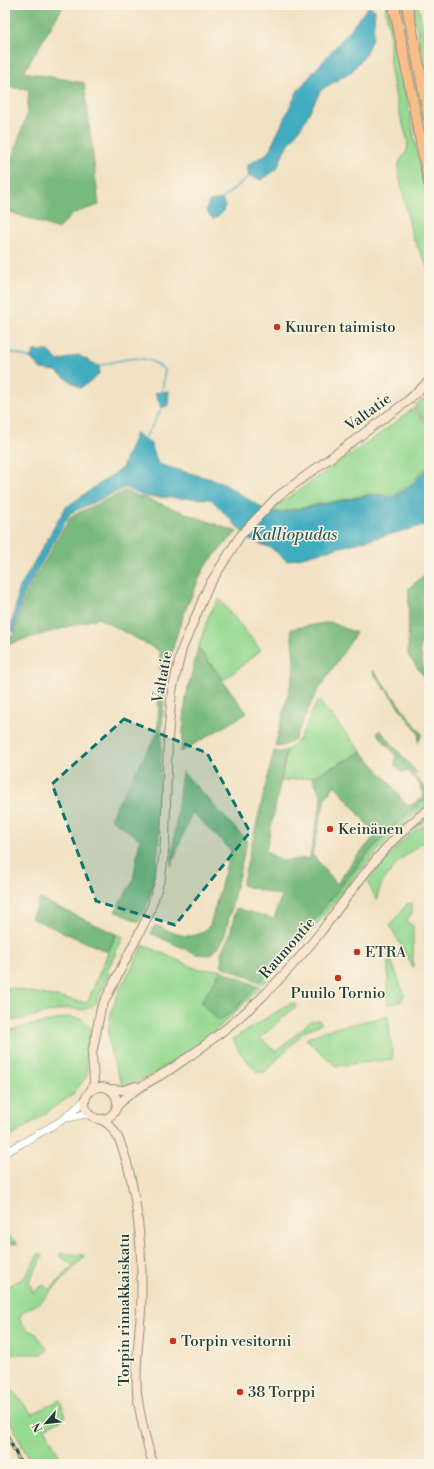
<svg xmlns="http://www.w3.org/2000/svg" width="434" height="1469" font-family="'Libre Bodoni',serif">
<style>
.green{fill:#96d991;stroke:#5a8b62}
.forest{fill:#78b97b;stroke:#4c7b58;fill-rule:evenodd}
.water{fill:#41acc0;stroke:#30747a}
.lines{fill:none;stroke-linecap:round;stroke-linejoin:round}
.stream{stroke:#41acc0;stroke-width:1.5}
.tertiary-casing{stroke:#88907c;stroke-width:8}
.secondary-casing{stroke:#88907c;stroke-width:10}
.motorway-casing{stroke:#88907c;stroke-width:12}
.tertiary{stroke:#fff;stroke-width:7}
.secondary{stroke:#fce5cf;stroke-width:8}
.motorway{stroke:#f8bd88;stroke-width:10}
.rail-casing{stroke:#1f3d34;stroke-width:3}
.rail{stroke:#fcf5e5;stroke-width:1.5;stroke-dasharray:4.5;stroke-linecap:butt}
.marked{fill:#0f766e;fill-opacity:0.2;stroke:#0f766e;stroke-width:3;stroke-dasharray:8 5;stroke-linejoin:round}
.poi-dot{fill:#c8321e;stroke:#fcf5e5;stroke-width:1.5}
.labels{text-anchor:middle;stroke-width:3;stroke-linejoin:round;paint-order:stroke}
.poi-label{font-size:15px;fill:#1f3d34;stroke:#fcf5e5;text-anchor:start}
.street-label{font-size:15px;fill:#1f3d34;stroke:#fcf5e5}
.water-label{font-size:16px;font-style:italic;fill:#295e5e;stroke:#fcf5e5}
</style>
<rect width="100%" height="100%" fill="#fcf5e5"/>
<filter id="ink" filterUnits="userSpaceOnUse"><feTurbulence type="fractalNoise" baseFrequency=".025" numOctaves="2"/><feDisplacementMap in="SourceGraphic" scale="8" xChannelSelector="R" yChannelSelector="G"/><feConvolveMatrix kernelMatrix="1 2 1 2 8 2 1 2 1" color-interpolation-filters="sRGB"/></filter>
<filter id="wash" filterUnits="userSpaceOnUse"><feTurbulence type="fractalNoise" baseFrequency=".012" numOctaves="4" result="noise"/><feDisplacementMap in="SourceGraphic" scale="16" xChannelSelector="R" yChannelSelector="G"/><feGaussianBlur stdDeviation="0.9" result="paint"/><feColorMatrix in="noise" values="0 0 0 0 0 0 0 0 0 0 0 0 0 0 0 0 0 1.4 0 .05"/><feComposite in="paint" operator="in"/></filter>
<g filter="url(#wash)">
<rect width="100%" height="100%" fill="#f2e2c4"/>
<g class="green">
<polygon points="385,5 388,5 429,211 429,269 412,236 398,169 400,161 407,151 408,142 397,104 390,65 390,34"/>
<polygon points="412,5 418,5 429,62 429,90"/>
<polygon points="429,394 429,420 422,417 415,406"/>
<polygon points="414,408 421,419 429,422 429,466 421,472 410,485 393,495 371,494 279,512 269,511 388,428"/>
<polygon points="219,599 261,650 224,680 198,648 209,615"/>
<polygon points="318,700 362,752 312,777 281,781 287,750 299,740"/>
<path d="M 425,800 L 425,806 C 381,841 348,885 313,929 C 298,948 280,965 264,983 L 259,982 C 276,963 294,945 310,925 C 348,879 377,837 425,800 Z"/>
<path d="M 429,814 L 429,818 C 404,835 384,857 366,881 L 365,878 C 383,854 405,832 429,814 Z"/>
<path d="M 429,823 L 429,840 C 410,848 378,878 377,900 L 368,883 C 383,861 405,835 429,823 Z"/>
<polygon points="412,903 412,913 406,921 413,926 413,968 390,925 407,904"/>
<polygon points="116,934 123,937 107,971 109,973 96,1003 91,1007 83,1010 68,1008 5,1023 5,987 87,1003"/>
<path d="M 144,945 L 197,969 L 221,970 L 201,1003 L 236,1009 L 257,986 L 260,987 C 223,1028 176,1066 124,1087 C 93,1024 114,1001 144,945 Z"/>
<polygon points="388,957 390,957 404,994 402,1001 388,1005"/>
<polygon points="295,1003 296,1006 260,1038 276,1052 311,1021 319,1020 322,1023 305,1031 265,1072 257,1072 239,1051 233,1039 289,1004"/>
<polygon points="388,1016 393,1059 336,1066 306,1039 326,1030"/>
<polygon points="69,1017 82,1019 91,1028 86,1057 87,1076 72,1095 5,1141 5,1031"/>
<polygon points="5,1233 18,1244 5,1243"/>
<polygon points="39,1253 43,1256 29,1281 33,1293 43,1285 50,1290 73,1265 59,1255 61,1253 83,1255 84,1257 41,1302 23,1312 19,1318 26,1329 36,1334 48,1350 42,1354 12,1354 5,1363 5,1288 24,1278"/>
<polygon points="5,1371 13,1391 32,1414 60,1400 66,1417 45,1428 63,1464 31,1464 5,1410"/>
</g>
<g class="forest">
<polygon points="5,5 64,5 24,72 84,83 99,205 74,213 58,229 5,210 5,177 27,115 29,89 5,87"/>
<path d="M 125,491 L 237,532 C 227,542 217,552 208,563 C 201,571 198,583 193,593 C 160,661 161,730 160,804 C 159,844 159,885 139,922 L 115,911 L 133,881 L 140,839 L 110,818 L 158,732 L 160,651 L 98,618 L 5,645 L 5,636 L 14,636 L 26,594 L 71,516 Z"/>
<polygon points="429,571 429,607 426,611 420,649 425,678 408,655 409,588"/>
<polygon points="330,622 356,633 314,697 295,739 283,746 275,747 293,675 294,661 291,629"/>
<polygon points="198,648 247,713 181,752 186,697"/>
<polygon points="373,670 422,734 418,743 419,734 372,671"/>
<path d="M 380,730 L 417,773 L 417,774 L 413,772 L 412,774 L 427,790 L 429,797 C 380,832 347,879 311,925 C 295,945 276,963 259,982 L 222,966 L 221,953 L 230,934 L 236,908 L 274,919 L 281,896 L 242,885 L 274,751 L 280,752 L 287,750 L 266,851 L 282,861 L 310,858 L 322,797 L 312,777 L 362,752 L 390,783 L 406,805 L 410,806 L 422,798 C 426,786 414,779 408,771 L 401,772 L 395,765 L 396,757 L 394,753 L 377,733 ZM 335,785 L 376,835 L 354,860 L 337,884 L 312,854 L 325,798 Z"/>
<path d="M 182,771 L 247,841 L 225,934 L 221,944 L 215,951 L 209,955 L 196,954 L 150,933 L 155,925 C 175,933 194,945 210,925 L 231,850 L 192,812 L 171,866 Z"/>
<polygon points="40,899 116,934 108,952 31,918"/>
<polygon points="221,970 257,986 236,1009 219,1021 201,1003"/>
</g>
<g class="water">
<polygon points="371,7 375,10 373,36 365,55 352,71 321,90 303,124 284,151 277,169 262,180 249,176 247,165 268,153 298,90 351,29 367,8"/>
<polygon points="222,199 225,206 222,213 213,219 206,211 209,201"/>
<polygon points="34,351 49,351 58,361 78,355 99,366 99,374 90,382 80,388 56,371 41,369 30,358"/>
<polygon points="169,391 168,405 162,408 155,393"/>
<polygon points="136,433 151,444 158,464 221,482 270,513 280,513 371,495 393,497 411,486 422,473 429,468 429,524 287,561 271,548 250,540 211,499 147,497 125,488 70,513 24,594 13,634 11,628 19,589 65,508 122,468"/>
</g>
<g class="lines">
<g class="stream">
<polyline points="222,199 249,176"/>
<polyline points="5,350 30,358"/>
<path d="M 99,366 C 123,359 144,351 165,370 L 162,392"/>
<polyline points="144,440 162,408"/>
<polyline points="5,630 12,631"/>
</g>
</g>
</g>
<g filter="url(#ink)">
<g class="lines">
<defs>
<g id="tertiary">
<polyline points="68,1118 85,1114 94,1117"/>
<polyline points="5,1153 64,1119 86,1099"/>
</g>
<g id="secondary">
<circle cx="101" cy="1103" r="16"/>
<polyline points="109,1089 124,1090 136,1086"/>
<polyline points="91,1091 94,1082 92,1054 101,1008 149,914 161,877 165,842 168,739 172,691 182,649 208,587 240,536 277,497 405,403 429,381"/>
<path d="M 117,1106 C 133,1088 155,1080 174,1067 C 205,1046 233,1024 260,999 C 281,978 301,957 319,934 C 354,889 383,842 429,809"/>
<path d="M 99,1119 C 117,1125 122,1147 127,1163 C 140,1211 143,1261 141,1311 C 139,1338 135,1366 137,1393 C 140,1417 146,1441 153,1464"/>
</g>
<g id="motorway">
<polyline points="394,5 429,183"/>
<polyline points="407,5 429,118"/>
</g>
</defs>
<use href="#tertiary" class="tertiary-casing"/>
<use href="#secondary" class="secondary-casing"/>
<use href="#motorway" class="motorway-casing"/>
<use href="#tertiary" class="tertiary"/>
<use href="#secondary" class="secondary"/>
<use href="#motorway" class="motorway"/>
<defs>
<polyline id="rail" points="5,1431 21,1464"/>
</defs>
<use href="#rail" class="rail-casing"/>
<use href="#rail" class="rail"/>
</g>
</g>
<path class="marked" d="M 124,719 L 207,753 L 250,832 L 175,925 L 96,901 L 52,784 Z"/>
<g class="poi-dot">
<circle cx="277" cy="327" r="4"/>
<circle cx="330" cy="829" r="4"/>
<circle cx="357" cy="952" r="4"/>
<circle cx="338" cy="978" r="4"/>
<circle cx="173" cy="1341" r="4"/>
<circle cx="240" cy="1392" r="4"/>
</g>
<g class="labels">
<g class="poi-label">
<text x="285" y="332">Kuuren taimisto</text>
<text x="338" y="834">Keinänen</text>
<text x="365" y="957">ETRA</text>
<text x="338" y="998" text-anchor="middle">Puuilo Tornio</text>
<text x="181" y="1346">Torpin vesitorni</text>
<text x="248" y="1397">38 Torppi</text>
</g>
<g class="street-label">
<text transform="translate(368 412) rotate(-36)" y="5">Valtatie</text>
<text transform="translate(162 677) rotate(-79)" y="5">Valtatie</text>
<text transform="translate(287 948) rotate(-49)" y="5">Raumontie</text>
<text transform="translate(124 1310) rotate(-90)" y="5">Torpin rinnakkaiskatu</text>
</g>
<g class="water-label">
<text x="294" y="540">Kalliopudas</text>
</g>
</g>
<rect width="434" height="1469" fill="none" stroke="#fcf5e5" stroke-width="20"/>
<g transform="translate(46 1423) rotate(242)" stroke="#fcf5e5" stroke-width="3" paint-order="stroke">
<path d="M0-3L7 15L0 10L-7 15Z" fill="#1f3d34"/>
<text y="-6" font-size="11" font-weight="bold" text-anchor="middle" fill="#1f3d34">N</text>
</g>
</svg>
